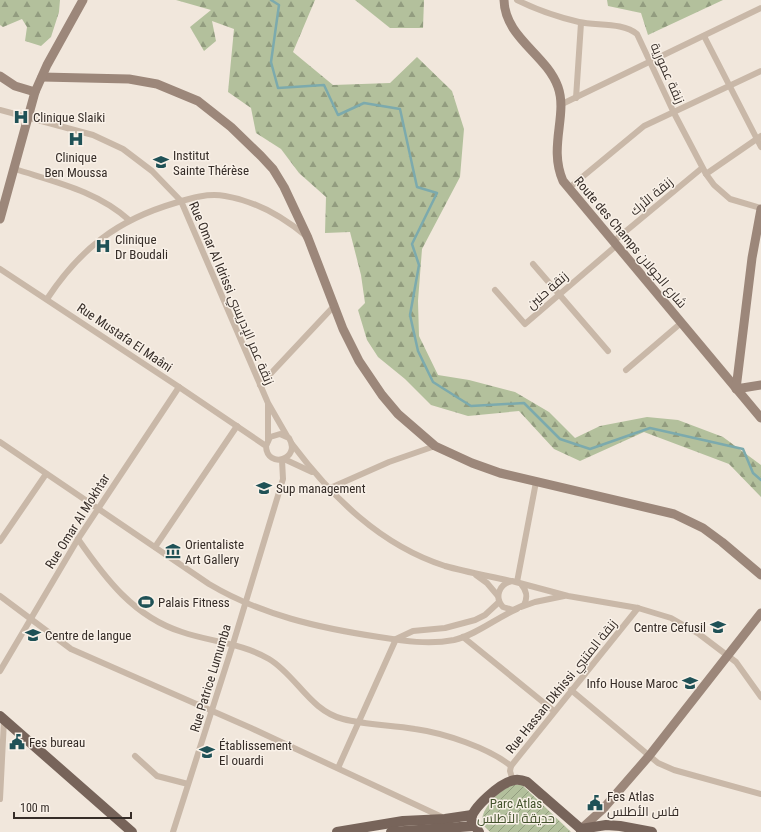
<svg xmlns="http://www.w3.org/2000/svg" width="761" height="832" font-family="'Roboto Condensed',Cairo,sans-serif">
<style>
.forest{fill:url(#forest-firs)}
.garden{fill:url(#garden-furrows)}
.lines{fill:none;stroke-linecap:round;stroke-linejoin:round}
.stream{stroke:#7caaad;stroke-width:2.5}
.street{stroke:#c9b8a8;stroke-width:6}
.secondary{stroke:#9c877a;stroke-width:9}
.primary{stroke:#77645a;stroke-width:10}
.labels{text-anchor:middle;stroke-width:3;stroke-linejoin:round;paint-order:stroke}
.street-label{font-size:13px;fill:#362d28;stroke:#f9f1e8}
.poi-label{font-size:13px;fill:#362d28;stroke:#f9f1e8;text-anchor:start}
.park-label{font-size:13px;fill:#44532d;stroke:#f9f1e8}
</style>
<defs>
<pattern id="forest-firs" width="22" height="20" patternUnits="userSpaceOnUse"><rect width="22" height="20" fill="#b3c09c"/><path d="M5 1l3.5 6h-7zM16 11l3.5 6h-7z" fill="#929c7f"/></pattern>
<pattern id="garden-furrows" width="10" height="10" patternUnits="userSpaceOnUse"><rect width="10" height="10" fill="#b3c09c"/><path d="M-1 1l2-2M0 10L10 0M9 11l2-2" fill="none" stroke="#929c7f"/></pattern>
</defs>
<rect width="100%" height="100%" fill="#f1e7dc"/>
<g class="forest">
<polygon points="0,0 60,0 59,12 51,37 41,46 25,41 27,27 22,19 3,27 0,25"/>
<polygon points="176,0 315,0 293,52 333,85 390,83 417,57 452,91 464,129 460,177 422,249 418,301 419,336 438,375 469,380 515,392 549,412 575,438 600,426 647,417 678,420 723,437 761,465 761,497 729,464 644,432 580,461 554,449 519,411 468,416 431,405 405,379 378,357 367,340 358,310 365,303 361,275 350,232 325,233 326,197 299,173 281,149 256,133 251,108 228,92 234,29 212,21 216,41 204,51 190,27 211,10"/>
<polygon points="355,0 424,0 423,28 390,28"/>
<polygon points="607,0 723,0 648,35 641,13 608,6"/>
</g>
<path class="garden" d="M 513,785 L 522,785 L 571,832 L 490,832 L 482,824 C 480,809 499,790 513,785 Z"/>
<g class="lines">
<polyline class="stream" points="271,0 279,5 271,62 278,88 324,85 338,115 364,103 400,109 417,187 437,193 412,244 419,265 410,315 418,351 433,382 471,406 524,403 560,439 590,449 650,428 743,449 753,473 761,480"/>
<g class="street">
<path d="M 517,0 C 537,10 558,17 579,22 C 596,26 623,22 637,34 L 674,113 L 706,174 L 714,185 L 730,199 L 761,208"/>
<polyline points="704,36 761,147"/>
<polyline points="576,98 581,23"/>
<polyline points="560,105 761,8"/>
<polyline points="0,110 93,135 123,149 152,171 181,201 268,403 287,436"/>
<path d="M 15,169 C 55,182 97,191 129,220"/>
<polyline points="706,174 761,136"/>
<polyline points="569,188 644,126 761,71"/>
<polyline points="614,241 702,168"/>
<polyline points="533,264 608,351"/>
<path d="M 0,269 L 179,387 L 266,446 C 267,470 302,459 289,438 L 280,434 L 270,437 L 266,446"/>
<polyline points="495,290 525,324 617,245"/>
<path d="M 47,299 C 80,249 117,220 175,203 C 191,198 208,193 225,196 C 256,201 282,216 306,236"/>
<polyline points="626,370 681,323"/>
<polyline points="260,385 335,305"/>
<polyline points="268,404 268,440"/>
<path d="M 0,442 L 209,584 C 261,615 319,628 379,637 C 404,641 429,645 454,640 C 476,635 496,618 517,609"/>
<path d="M 292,444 C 332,497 380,545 445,566 C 466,572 489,576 511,581"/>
<polyline points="284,459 312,472"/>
<polyline points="328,489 389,462 435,446"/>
<path d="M 78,539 C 105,578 134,617 182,632 C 211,642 242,643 269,659 C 296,675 310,711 343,719 C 366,725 392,725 415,729 C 444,733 489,748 511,766"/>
<polyline points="0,541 46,474"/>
<polyline points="155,547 237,426"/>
<polyline points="476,575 487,583 498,596"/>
<polyline points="517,582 536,482"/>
<path d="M 521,584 C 527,591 528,597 524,605 L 513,610 L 503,607 C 494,597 499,584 512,581 L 568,596 L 638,608 L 671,618 L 699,634 L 736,662 L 761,697"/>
<polyline points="0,596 71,649 251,728 442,817"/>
<polyline points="521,607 535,602 564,596"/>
<polyline points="463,637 554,711"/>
<polyline points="0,671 78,539 179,387"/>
<polyline points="571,690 658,763 674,770 761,794"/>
<polyline points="135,756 157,776 188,784"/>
<polyline points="338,768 396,639 413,631 445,628 475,620 485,615 499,602"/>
<polyline points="513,781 510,771 511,766 638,608"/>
<polyline points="0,799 4,720"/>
<polyline points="173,832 233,644 283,479 282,460"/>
</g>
<g class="secondary">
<path d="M 504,0 C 505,38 546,54 558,87 C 568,115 548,147 563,181 L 761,418"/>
<polyline points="0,76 15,86 35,92"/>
<polyline points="42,77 129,79 157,84 198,101 231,127 261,156 273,169 284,187 308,238 343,329 359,361 382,395 398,414 435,446 472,463 500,473 674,514 703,528 722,542 761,575"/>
<polyline points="761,209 752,258 736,389 761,385"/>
<polyline points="0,219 35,92 47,65 83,0"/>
<polyline points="581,829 603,809 649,756 761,613"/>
</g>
<g class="primary">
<polyline points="0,716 132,832"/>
<polyline points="581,829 606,825 620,826 652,832"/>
<polyline points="337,832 403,821 445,819 472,815"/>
<polyline points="391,832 474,826"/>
<path d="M 479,832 L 471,819 C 473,807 500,784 511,781 C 516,779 522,780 527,782 L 581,829 L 581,832"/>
</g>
</g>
<defs>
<symbol id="hospital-bare" viewBox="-9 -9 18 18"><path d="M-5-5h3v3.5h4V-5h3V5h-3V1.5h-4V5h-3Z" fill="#1f5156" stroke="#f9f1e8" stroke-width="2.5" paint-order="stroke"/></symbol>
<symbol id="school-bare" viewBox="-9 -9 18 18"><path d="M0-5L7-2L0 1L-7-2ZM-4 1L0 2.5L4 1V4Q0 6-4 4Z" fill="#1f5156" stroke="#f9f1e8" stroke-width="2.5" paint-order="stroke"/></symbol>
<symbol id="museum-bare" viewBox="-9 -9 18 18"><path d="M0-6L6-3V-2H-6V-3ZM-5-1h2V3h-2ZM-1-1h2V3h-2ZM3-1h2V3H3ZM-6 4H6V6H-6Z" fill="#1f5156" stroke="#f9f1e8" stroke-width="2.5" paint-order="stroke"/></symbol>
<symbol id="stadium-bare" viewBox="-9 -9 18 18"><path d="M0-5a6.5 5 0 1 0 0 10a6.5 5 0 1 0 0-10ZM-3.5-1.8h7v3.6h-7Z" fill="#1f5156" stroke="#f9f1e8" stroke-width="2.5" paint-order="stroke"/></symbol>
<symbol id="civic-bare" viewBox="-9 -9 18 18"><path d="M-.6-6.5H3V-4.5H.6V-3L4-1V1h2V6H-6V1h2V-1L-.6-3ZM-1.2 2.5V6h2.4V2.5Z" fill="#1f5156" stroke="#f9f1e8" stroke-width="2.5" paint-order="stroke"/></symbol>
</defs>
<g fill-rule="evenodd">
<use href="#hospital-bare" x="10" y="106" width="22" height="22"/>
<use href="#hospital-bare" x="65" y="128" width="22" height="22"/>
<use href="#school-bare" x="150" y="151" width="22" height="22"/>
<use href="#hospital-bare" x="92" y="235" width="22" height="22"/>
<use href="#school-bare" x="253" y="477" width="22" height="22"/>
<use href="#museum-bare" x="162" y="540" width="22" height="22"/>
<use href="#stadium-bare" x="135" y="591" width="22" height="22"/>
<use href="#school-bare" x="707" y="616" width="22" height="22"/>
<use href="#school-bare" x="22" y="624" width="22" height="22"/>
<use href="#school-bare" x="679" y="672" width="22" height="22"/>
<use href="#civic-bare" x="6" y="731" width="22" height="22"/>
<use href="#school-bare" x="196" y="741" width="22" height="22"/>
<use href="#civic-bare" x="584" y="792" width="22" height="22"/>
</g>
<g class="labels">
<g class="street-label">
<text transform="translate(668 73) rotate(66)" y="5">زنقة عمورية</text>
<text transform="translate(651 196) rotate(-40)" y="5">زنقة الأرك</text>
<text transform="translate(631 242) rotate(50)" y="5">Route des Champs شارع الجولان</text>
<text transform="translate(547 290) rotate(-41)" y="5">زنقة حنين</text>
<text transform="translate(232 293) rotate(67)" y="5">Rue Omar Al Idrissi زنقة عمر الإدريسي</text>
<text transform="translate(125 337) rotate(34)" y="5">Rue Mustafa El Maâni</text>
<text transform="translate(77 521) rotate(-58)" y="5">Rue Omar Al Mokhtar</text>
<text transform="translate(210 678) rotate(-73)" y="5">Rue Patrice Lumumba</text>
<text transform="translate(561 686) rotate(-51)" y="5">Rue Hassan Dkhissi زنقة المتنبي</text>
</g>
<g class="poi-label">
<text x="33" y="122">Clinique Slaiki</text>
<text x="173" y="160">Institut<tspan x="173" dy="15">Sainte Thérèse</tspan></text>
<text x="76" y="162" text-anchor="middle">Clinique<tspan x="76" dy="15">Ben Moussa</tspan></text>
<text x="115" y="244">Clinique<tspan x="115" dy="15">Dr Boudali</tspan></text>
<text x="276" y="493">Sup management</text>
<text x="185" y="549">Orientaliste<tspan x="185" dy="15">Art Gallery</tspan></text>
<text x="158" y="607">Palais Fitness</text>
<text x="706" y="632" text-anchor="end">Centre Cefusil</text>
<text x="45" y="640">Centre de langue</text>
<text x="678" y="688" text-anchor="end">Info House Maroc</text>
<text x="29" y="747">Fes bureau</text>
<text x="219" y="750">Établissement<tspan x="219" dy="15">El ouardi</tspan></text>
<text x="607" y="801">Fes Atlas<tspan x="607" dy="15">فاس الأطلس</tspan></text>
</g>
<g class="park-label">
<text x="516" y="808">Parc Atlas<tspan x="516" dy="15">حديقة الأطلس</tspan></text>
</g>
</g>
<path d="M14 812v6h117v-6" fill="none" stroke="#362d28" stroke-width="2"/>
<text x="20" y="812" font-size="12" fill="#362d28" stroke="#f9f1e8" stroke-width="3" paint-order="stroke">100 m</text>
</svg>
